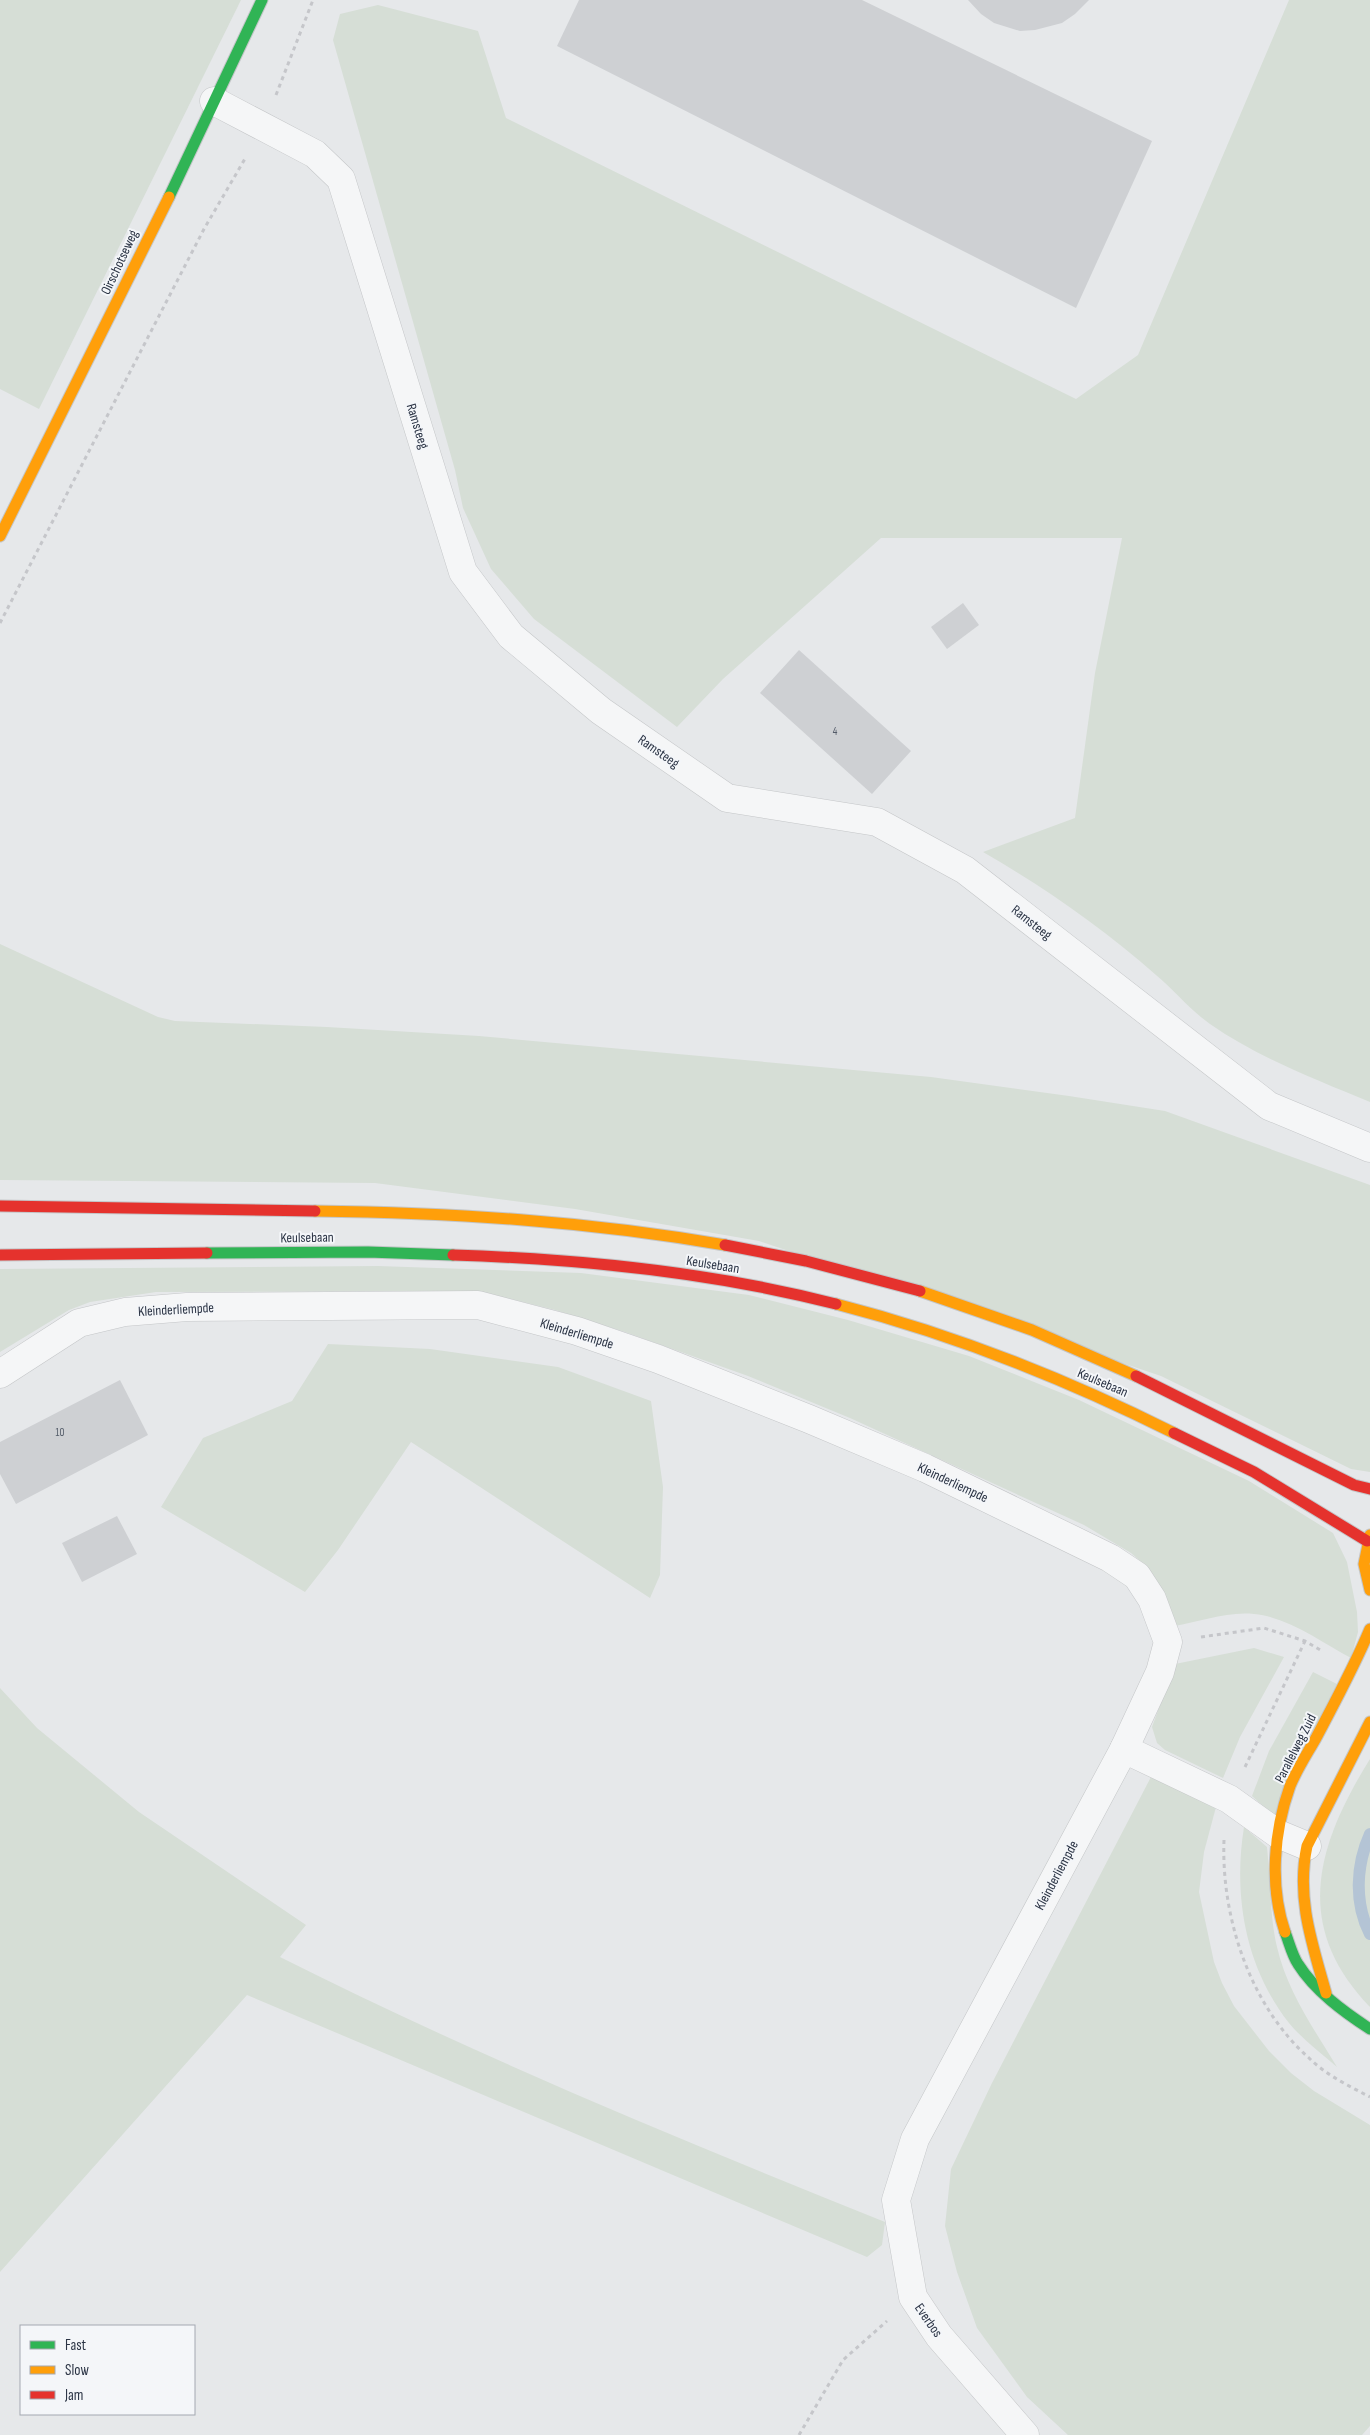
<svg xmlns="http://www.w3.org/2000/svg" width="1370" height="2435" font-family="'Sofia Sans Condensed',sans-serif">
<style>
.green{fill:#d6ded6}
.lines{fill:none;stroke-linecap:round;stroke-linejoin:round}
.stream{stroke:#b4c4d5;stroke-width:12}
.building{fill:#ced0d3}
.street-casing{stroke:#c4c6c8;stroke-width:29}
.fast-casing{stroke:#c4c6c8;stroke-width:13}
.slow-casing{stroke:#c4c6c8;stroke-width:13}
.jam-casing{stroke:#c4c6c8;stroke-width:13}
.path{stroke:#c5c6ca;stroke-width:3;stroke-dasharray:4 4;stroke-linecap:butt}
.street{stroke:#f5f6f7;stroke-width:28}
.fast{stroke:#30b455;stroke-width:11}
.slow{stroke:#ff9f0a;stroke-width:11}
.jam{stroke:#e5322d;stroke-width:11}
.labels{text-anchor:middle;stroke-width:4;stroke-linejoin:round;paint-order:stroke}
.number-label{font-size:11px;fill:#545c69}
.street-label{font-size:14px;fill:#2b3445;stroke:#f4f6f9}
</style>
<rect width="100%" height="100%" fill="#e6e8ea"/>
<g class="green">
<polygon points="0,0 241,0 39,409 0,389"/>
<path d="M 1289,0 L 1370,0 L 1370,1102 C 1315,1079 1259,1058 1210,1024 C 1190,1010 1174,990 1156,975 C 1103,928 1044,887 983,852 L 1075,818 L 1095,673 L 1122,538 L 881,538 L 723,679 L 677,727 L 534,619 L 491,569 L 463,508 L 455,470 L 333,40 L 340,14 L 378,5 L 478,31 L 506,118 L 1076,399 L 1138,355 Z"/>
<polygon points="0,944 158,1017 175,1021 327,1027 479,1036 931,1077 1069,1096 1165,1111 1370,1185 1370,1472 1351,1469 1161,1376 759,1241 575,1209 375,1183 0,1180"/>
<path d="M 378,1266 L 581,1273 L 749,1295 L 848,1320 L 969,1356 L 1079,1400 L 1249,1481 L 1333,1533 L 1347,1562 L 1357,1612 L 1358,1632 L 1351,1658 C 1321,1642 1288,1617 1254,1614 C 1228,1611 1199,1622 1174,1626 L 1146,1566 L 1131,1553 L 1084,1525 L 850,1418 L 748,1376 L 625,1332 L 555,1310 L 507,1298 L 435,1291 L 156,1292 L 90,1302 L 69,1310 L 0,1352 L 0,1269 Z"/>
<polygon points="328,1344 430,1349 558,1367 651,1401 663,1487 660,1575 650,1598 411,1442 338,1550 305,1592 161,1507 203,1438 292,1401"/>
<polygon points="1254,1648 1284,1657 1240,1737 1223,1778 1165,1750 1157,1743 1152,1727 1175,1664"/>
<polygon points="1313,1672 1337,1684 1274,1816 1252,1796 1269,1751"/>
<path d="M 0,1688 L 37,1728 L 139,1812 L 306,1925 L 280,1957 C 477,2056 681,2140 885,2222 L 882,2245 L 867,2257 L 247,1995 L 0,2272 Z"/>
<path d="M 1370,1759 L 1370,2007 C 1292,1926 1316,1846 1370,1759 Z"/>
<polygon points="1152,1775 1216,1807 1204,1852 1199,1892 1214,1962 1222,1983 1234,2006 1269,2051 1291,2073 1314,2091 1370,2125 1370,2426 1362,2435 1068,2435 1027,2397 977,2328 957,2272 945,2226 951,2169 992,2083"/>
<path d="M 1244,1827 L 1267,1847 C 1270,1876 1270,1919 1277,1947 C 1287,1991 1314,2029 1337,2067 C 1321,2053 1303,2040 1289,2023 C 1245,1967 1233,1895 1244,1827 Z"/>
</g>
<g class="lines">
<path class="stream" d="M 1370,1834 C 1356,1865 1354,1903 1370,1934"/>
</g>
<g class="building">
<polygon points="579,0 862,0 1152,141 1076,308 557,46"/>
<polygon points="968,0 1089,0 1075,14 1062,23 1035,30 1020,31 994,23 981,14"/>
<polygon points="963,603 979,625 947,649 931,627"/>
<polygon points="799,650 911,751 872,794 760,693"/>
<polygon points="120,1380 148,1435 16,1504 0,1474 0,1442"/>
<polygon points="117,1516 137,1554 82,1582 62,1543"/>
</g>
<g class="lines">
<defs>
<g id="street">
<polyline points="214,101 315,154 341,179 463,572 511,636 601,711 727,798 877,822 965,870 1269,1106 1370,1148"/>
<polyline points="0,1374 79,1323 125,1312 187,1307 478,1305 577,1331 658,1359 809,1419 925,1468 1110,1558 1137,1576 1152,1599 1168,1642 1160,1672 1124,1749 915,2139 896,2200 913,2297 939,2336 1025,2435"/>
<polyline points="1124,1749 1229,1799 1278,1834 1307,1846"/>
</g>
<g id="fast">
<polyline points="169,197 262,0"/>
<polyline points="207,1253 368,1252 453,1255"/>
<path d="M 1285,1932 C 1289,1942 1292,1955 1298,1964 C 1315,1991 1344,2012 1370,2029"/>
</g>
<g id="slow">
<polyline points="0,536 169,197"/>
<path d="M 315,1211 C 455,1213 586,1221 725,1245"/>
<polyline points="920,1291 1032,1330 1136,1376"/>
<path d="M 836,1304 C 953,1334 1066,1379 1174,1433"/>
<polyline points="1370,1535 1364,1564 1370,1590"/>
<path d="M 1285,1932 C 1269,1885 1274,1831 1290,1786 C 1297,1769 1307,1754 1316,1738 C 1335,1702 1354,1667 1370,1629"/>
<path d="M 1326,1993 C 1312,1943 1296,1898 1307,1846 L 1370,1722"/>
</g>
<g id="jam">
<polyline points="0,1206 315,1211"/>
<polyline points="725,1245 806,1261 920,1291"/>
<polyline points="0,1255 207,1253"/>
<path d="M 453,1255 C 581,1259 712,1272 836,1304"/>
<polyline points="1136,1376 1354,1485 1370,1489"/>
<polyline points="1174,1433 1254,1472 1367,1541"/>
</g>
</defs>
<use href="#street" class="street-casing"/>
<use href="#fast" class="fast-casing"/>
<use href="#slow" class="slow-casing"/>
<use href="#jam" class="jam-casing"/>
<g class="path">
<polyline points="276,95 313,0"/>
<polyline points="0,623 204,229 246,157"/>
<polyline points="1201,1637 1264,1628 1305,1641 1322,1651"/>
<polyline points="1245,1767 1305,1641"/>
<path d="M 1224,1840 C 1221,1917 1250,2006 1309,2058 C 1326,2075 1349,2086 1370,2097"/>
<polyline points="799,2435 843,2360 887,2321"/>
</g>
<use href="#street" class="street"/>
<use href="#fast" class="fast"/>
<use href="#slow" class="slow"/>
<use href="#jam" class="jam"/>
</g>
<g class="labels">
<g class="number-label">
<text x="835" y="735">4</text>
<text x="60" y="1436">10</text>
</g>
<g class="street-label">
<text transform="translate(119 262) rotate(-65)" y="5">Oirschotseweg</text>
<text transform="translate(418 426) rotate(73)" y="5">Ramsteeg</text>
<text transform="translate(659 751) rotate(35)" y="5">Ramsteeg</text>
<text transform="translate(1032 922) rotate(38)" y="5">Ramsteeg</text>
<text transform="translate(307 1237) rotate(-1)" y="5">Keulsebaan</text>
<text transform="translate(713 1264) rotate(9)" y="5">Keulsebaan</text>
<text transform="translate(176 1309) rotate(-3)" y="5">Kleinderliempde</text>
<text transform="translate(577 1333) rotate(17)" y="5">Kleinderliempde</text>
<text transform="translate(1103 1382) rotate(23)" y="5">Keulsebaan</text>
<text transform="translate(953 1482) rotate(25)" y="5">Kleinderliempde</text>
<text transform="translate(1295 1748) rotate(-63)" y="5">Parallelweg Zuid</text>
<text transform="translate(1056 1875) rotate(-62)" y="5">Kleinderliempde</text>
<text transform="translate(929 2320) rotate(55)" y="5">Everbos</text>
</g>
</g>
<rect x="20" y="2325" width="175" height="90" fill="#f4f6f9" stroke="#a4a8b1"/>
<rect x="30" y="2341" width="25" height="8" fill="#30b455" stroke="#a4a8b1"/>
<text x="65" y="2350" font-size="15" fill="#2b3445">Fast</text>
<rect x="30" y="2366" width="25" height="8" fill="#ff9f0a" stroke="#a4a8b1"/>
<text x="65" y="2375" font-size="15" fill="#2b3445">Slow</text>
<rect x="30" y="2391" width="25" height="8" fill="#e5322d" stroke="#a4a8b1"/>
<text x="65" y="2400" font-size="15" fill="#2b3445">Jam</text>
</svg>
